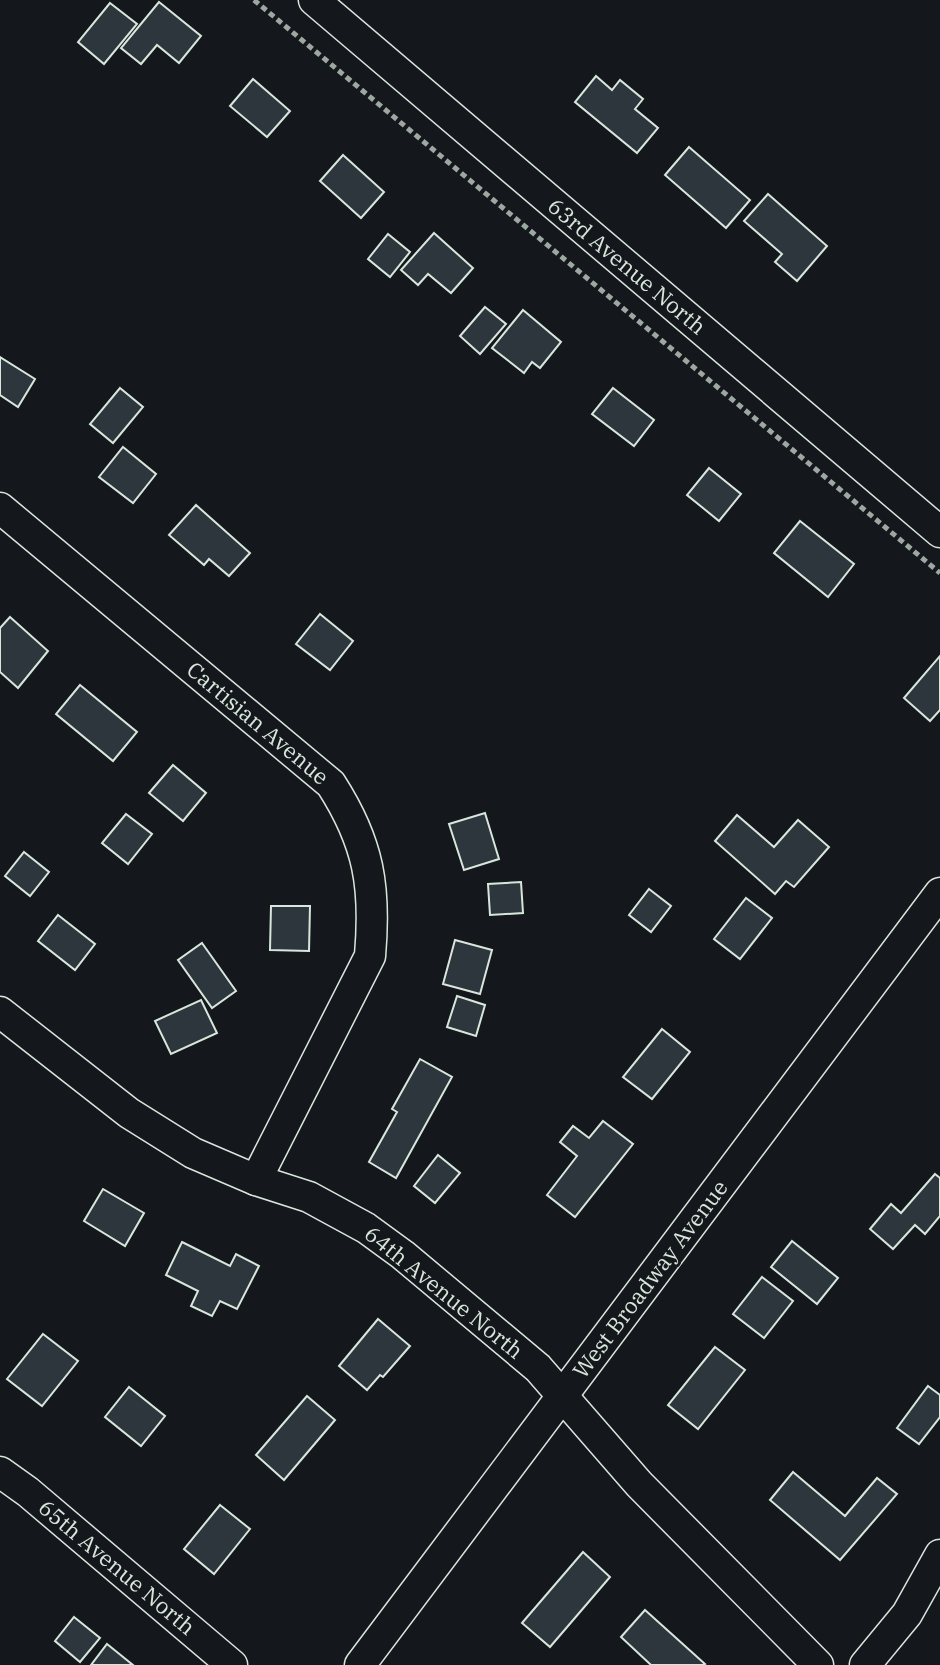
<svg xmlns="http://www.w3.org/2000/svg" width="940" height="1665" font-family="'IBM Plex Serif',serif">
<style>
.building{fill:#2c363c;stroke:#d8e6dc;stroke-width:2}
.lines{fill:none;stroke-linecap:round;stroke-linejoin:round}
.minor-casing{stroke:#d8e6dc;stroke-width:33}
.path{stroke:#9da8a2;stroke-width:5;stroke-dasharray:6 4;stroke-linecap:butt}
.minor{stroke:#14181c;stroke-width:30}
.labels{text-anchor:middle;stroke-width:6;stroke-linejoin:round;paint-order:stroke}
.street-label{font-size:22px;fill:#d8e6dc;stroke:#14181c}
</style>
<rect width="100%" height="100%" fill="#14181c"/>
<g class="building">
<polygon points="159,2 201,36 179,63 157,45 141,64 121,48"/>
<polygon points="110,3 137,24 104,64 78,42"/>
<polygon points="596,76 612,90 620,80 643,99 635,109 658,128 637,153 575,102"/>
<polygon points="253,79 290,111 267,137 230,106"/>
<polygon points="689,147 750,200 726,228 665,175"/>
<polygon points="343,155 384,192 361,218 320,181"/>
<polygon points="768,194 827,246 797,281 775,262 782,254 744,221"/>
<polygon points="434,233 473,268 451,293 428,274 418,285 401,270"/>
<polygon points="388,234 410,252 390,277 368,259"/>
<polygon points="485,307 506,324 480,354 460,336"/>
<polygon points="523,310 561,342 540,368 532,362 524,373 492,348"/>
<polygon points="0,357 35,379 18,407 0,395"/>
<polygon points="120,388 143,407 113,443 90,424"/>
<polygon points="613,388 654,420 634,446 592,414"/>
<polygon points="123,447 156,474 133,503 99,477"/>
<polygon points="709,468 741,494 719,521 687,495"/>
<polygon points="196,505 250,553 229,576 209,559 204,565 169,535"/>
<polygon points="800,521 854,564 828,597 774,553"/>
<polygon points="320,614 353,641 330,670 296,644"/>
<polygon points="10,617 48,651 18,688 0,672 0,628"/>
<polygon points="940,656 940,710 930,721 904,698"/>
<polygon points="80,685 137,732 113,761 56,714"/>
<polygon points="173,765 206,793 183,821 149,793"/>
<polygon points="485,813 499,859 464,870 449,824"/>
<polygon points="126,814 152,834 128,864 102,843"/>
<polygon points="737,815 774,847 798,820 829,847 794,887 786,881 775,894 715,841"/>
<polygon points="24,852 49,872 30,896 5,876"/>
<polygon points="521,882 523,913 490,915 488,884"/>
<polygon points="649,889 671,906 651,932 629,915"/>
<polygon points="746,898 772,918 740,959 714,939"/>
<polygon points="271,906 310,906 309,951 270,950"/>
<polygon points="58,915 95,944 75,970 38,941"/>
<polygon points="455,940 492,950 480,994 443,984"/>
<polygon points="202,943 236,991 212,1008 178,960"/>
<polygon points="457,996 485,1005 476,1036 447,1027"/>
<polygon points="201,1000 217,1033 171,1054 155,1021"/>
<polygon points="662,1029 690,1052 652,1099 623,1077"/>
<polygon points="420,1059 452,1077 396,1178 369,1162 397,1112 392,1109"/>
<polygon points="603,1121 633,1144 575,1217 547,1195 577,1156 560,1142 573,1126 589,1138"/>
<polygon points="438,1155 460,1173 435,1203 414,1186"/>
<polygon points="935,1174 940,1178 940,1216 925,1234 915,1225 893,1249 870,1229 891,1204 901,1213"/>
<polygon points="103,1189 144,1213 125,1246 84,1221"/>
<polygon points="792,1241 838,1278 817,1304 771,1267"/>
<polygon points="182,1242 230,1266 236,1254 259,1266 237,1309 220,1301 212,1316 191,1306 198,1291 166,1275"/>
<polygon points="762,1277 793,1301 764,1338 733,1314"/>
<polygon points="378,1319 410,1346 383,1377 380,1375 367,1390 339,1366"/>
<polygon points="43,1334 78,1361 42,1406 7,1379"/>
<polygon points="715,1347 745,1370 698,1429 668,1405"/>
<polygon points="928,1386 940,1395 940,1417 919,1444 897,1428"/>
<polygon points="129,1387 165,1416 141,1446 105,1417"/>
<polygon points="307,1396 335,1420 284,1480 256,1455"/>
<polygon points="793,1472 845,1516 877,1478 897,1494 840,1560 770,1500"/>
<polygon points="220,1505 250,1529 214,1574 184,1549"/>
<polygon points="583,1552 610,1577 550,1647 522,1623"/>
<polygon points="645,1610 705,1664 703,1665 651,1665 621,1637"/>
<polygon points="74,1617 100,1638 80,1662 55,1641"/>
<polygon points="107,1644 133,1665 91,1665"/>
</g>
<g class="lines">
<defs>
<g id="minor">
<polyline points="314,0 940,532"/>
<path d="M 0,508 L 331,784 C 369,843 376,887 370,956 L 256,1180"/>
<polyline points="0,1012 129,1113 193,1153 256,1180 309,1197 366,1228 403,1255 538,1368 639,1484 818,1665"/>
<polyline points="0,1472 28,1492 232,1665"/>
<polyline points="360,1665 940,893"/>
<polyline points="865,1665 907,1614 940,1555"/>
</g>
</defs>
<use href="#minor" class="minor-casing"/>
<polyline class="path" points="254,0 940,573"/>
<use href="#minor" class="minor"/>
</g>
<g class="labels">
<g class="street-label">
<text transform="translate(627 266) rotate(40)" y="8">63rd Avenue North</text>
<text transform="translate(258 723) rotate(40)" y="8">Cartisian Avenue</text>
<text transform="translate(650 1279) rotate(-53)" y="8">West Broadway Avenue</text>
<text transform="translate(444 1292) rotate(39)" y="8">64th Avenue North</text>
<text transform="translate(117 1567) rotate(40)" y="8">65th Avenue North</text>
</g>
</g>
</svg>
